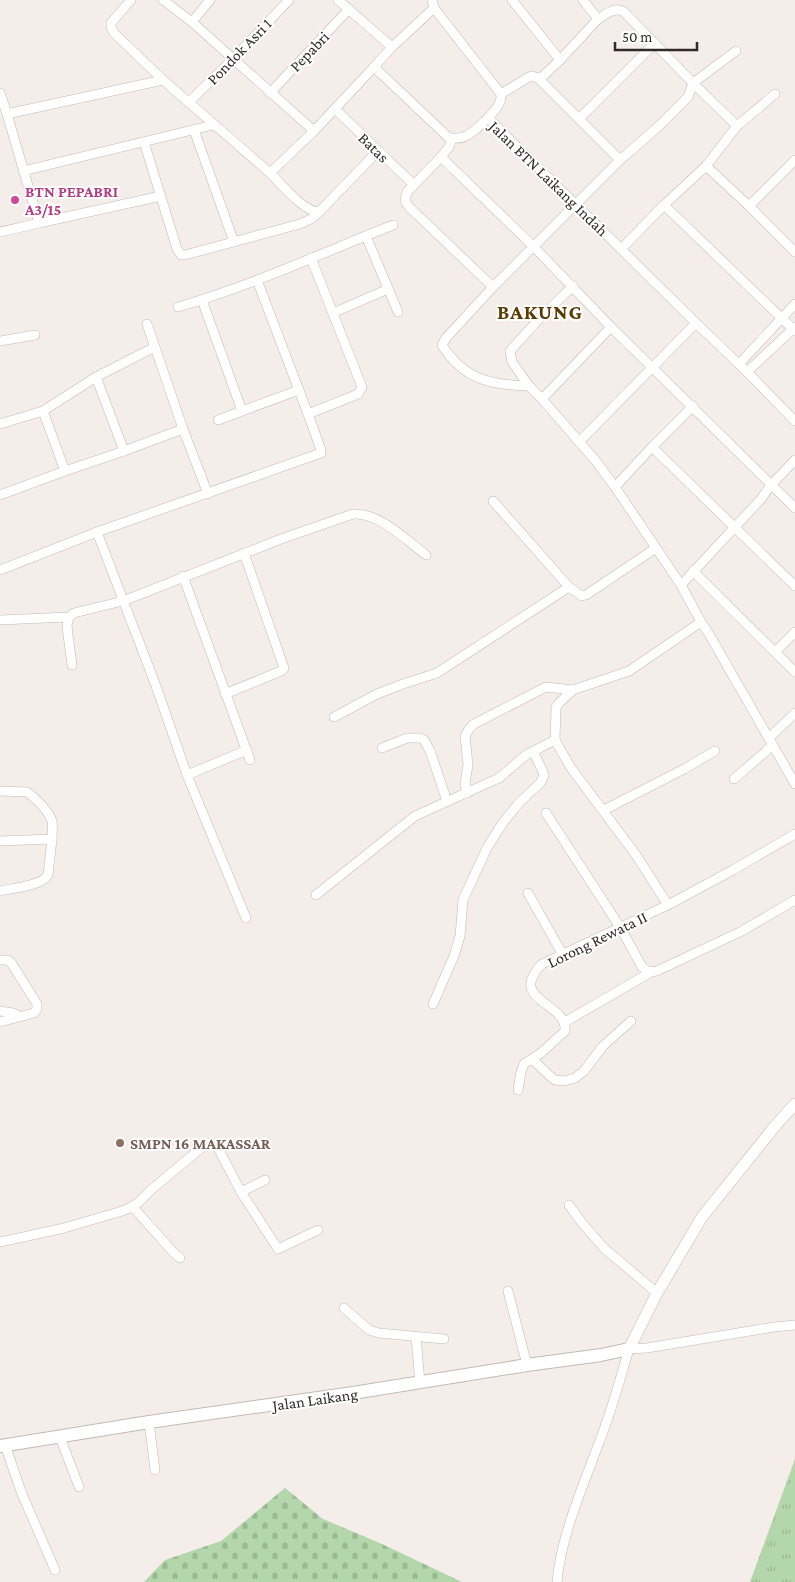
<svg xmlns="http://www.w3.org/2000/svg" width="795" height="1582" font-family="'Crimson Pro',serif">
<style>
.grass{fill:url(#grass-tufts)}
.cemetery{fill:url(#cemetery-stones)}
.lines{fill:none;stroke-linecap:round;stroke-linejoin:round}
.minor-casing{stroke:#c1bab6;stroke-width:10}
.tertiary-casing{stroke:#c1bab6;stroke-width:12}
.secondary-casing{stroke:#c1bab6;stroke-width:14}
.minor{stroke:#fff;stroke-width:9}
.tertiary{stroke:#fff;stroke-width:11}
.secondary{stroke:#fff;stroke-width:12}
.hotel-dot{fill:#d1479c;stroke:#fff;stroke-width:2}
.education-dot{fill:#8d6e63;stroke:#fff;stroke-width:2}
.labels{text-anchor:middle;stroke-width:4;stroke-linejoin:round;paint-order:stroke}
.street-label{font-size:16px;fill:#2e2b2a;stroke:#fff}
.hotel-label{font-size:16px;font-weight:bold;fill:#b23c85;stroke:#fff;text-anchor:start}
.education-label{font-size:16px;font-weight:bold;fill:#785e54;stroke:#fff;text-anchor:start}
.district-label{font-size:21px;font-weight:bold;letter-spacing:1px;fill:#593a00;stroke:#fff}
</style>
<defs>
<pattern id="grass-tufts" width="24" height="20" patternUnits="userSpaceOnUse" patternTransform="scale(1.25)"><rect width="24" height="20" fill="#b3d6aa"/><path d="M3 7l-1-3M5 7V3M7 7l1-3M15 17l-1-3M17 17v-4M19 17l1-3" fill="none" stroke="#9ab892"/></pattern>
<pattern id="cemetery-stones" width="16" height="16" patternUnits="userSpaceOnUse" patternTransform="scale(1.25)"><rect width="16" height="16" fill="#b3d6aa"/><path d="M2 7V4a2 2 0 0 1 4 0v3zM10 15v-3a2 2 0 0 1 4 0v3z" fill="#9ab892"/></pattern>
</defs>
<rect width="100%" height="100%" fill="#f5edea"/>
<polygon class="grass" points="795,1459 795,1582 750,1582"/>
<polygon class="cemetery" points="285,1488 323,1519 382,1544 462,1582 144,1582 165,1560 221,1541"/>
<g class="lines">
<defs>
<g id="minor">
<polyline points="131,0 111,23 111,27 114,33 163,80"/>
<polyline points="163,0 192,22 210,0"/>
<polyline points="338,0 392,47"/>
<path d="M 432,0 L 434,8 L 501,94 C 502,104 495,110 488,118"/>
<polyline points="512,0 560,60"/>
<path d="M 583,0 L 598,19 C 606,14 615,6 624,12 L 693,83 L 737,126"/>
<polyline points="598,19 560,60 542,77 538,78 620,160"/>
<polyline points="192,22 314,131"/>
<path d="M 736,51 L 693,83 L 688,97 L 659,126 L 620,160 L 493,287 L 446,338 L 442,345 C 464,380 491,385 529,386 L 542,399 L 595,460 L 615,487 L 681,585 L 701,622 L 709,634 L 795,784"/>
<polyline points="374,67 392,47 434,8"/>
<path d="M 0,93 L 7,114 L 163,80 L 270,173 L 314,131 L 374,67 L 448,137 C 465,143 477,128 488,118 L 696,323 L 747,372 L 795,421"/>
<polyline points="270,93 349,9"/>
<polyline points="501,94 527,78 532,76 538,78"/>
<polyline points="189,102 233,59 289,0"/>
<polyline points="335,109 414,185"/>
<polyline points="579,119 655,43"/>
<polyline points="194,130 234,242"/>
<polyline points="448,137 451,141 449,147 441,157 534,247 611,327 795,508"/>
<polyline points="144,142 177,249 181,255 185,255 300,224 311,219 319,212"/>
<polyline points="441,157 407,192 405,201 409,207 493,287"/>
<polyline points="706,166 749,206 795,252"/>
<polyline points="23,171 213,125"/>
<path d="M 270,173 C 281,184 304,212 319,212 L 378,151"/>
<polyline points="664,205 795,331"/>
<polyline points="749,206 795,160"/>
<polyline points="39,223 161,196"/>
<polyline points="0,232 39,223 7,114"/>
<polyline points="366,236 398,312"/>
<polyline points="622,248 664,205 706,166 737,126 775,94"/>
<polyline points="257,280 308,414"/>
<polyline points="202,300 242,411 299,390"/>
<path d="M 178,307 C 251,286 322,253 393,225"/>
<polyline points="333,313 388,289"/>
<polyline points="0,341 35,335"/>
<polyline points="739,364 795,304"/>
<polyline points="747,372 795,327"/>
<polyline points="96,377 155,347"/>
<polyline points="529,386 512,362 510,351 539,319 573,286"/>
<polyline points="542,399 611,327"/>
<polyline points="693,406 652,447 795,586"/>
<polyline points="43,411 96,377 124,451 65,471"/>
<polyline points="218,420 242,411"/>
<polyline points="0,424 43,411 65,471 0,495"/>
<polyline points="183,429 208,494"/>
<polyline points="579,442 696,323"/>
<polyline points="124,451 183,429 147,324"/>
<polyline points="615,487 652,447"/>
<polyline points="493,501 569,587 582,596 586,595 656,548"/>
<polyline points="97,532 156,686 187,775 246,918"/>
<polyline points="0,570 97,532 321,453 321,450 308,414 358,394 362,387 311,258"/>
<polyline points="693,571 795,672"/>
<polyline points="183,576 250,760"/>
<polyline points="681,585 761,499 771,485 795,460"/>
<polyline points="0,620 69,617"/>
<polyline points="775,652 795,632"/>
<path d="M 72,665 L 68,635 L 67,625 L 69,617 L 74,613 L 123,601 L 281,539 L 353,514 C 379,512 406,540 426,555"/>
<polyline points="225,694 281,671 284,668 244,553"/>
<polyline points="334,717 377,694 403,684 437,673 569,587"/>
<polyline points="769,738 795,713"/>
<polyline points="555,740 556,707 560,702 573,690 629,671 701,622"/>
<polyline points="382,748 407,738 420,738 424,740 430,751 447,801"/>
<polyline points="187,775 247,750"/>
<polyline points="734,779 773,745"/>
<path d="M 0,791 L 27,792 C 36,799 48,810 52,821 C 53,827 52,833 52,839 L 0,841"/>
<polyline points="467,793 465,784 468,765 465,736 469,729 474,724 546,687 573,690"/>
<polyline points="604,810 684,769 715,751"/>
<polyline points="546,813 620,927 642,967 649,972 657,971 742,931 795,900"/>
<path d="M 0,891 C 13,888 41,886 48,875 L 52,839"/>
<polyline points="528,893 563,955"/>
<polyline points="316,895 415,816 499,778 526,755 555,740 571,768 636,855 668,905"/>
<polyline points="0,960 8,960 12,964 37,1004 37,1009 34,1013 0,1022"/>
<polyline points="433,1004 454,956 460,936 463,900 487,848 502,824 518,804 540,783 544,776 543,772 533,751"/>
<polyline points="0,1011 13,1013 19,1016"/>
<polyline points="565,1022 651,972"/>
<polyline points="532,1059 551,1077 555,1080 564,1081 575,1078 584,1071 603,1046 631,1021"/>
<path d="M 518,1090 L 521,1072 L 524,1064 L 541,1053 L 565,1031 C 568,1002 506,1001 542,964 L 668,905 L 733,870 L 795,834"/>
<polyline points="241,1192 278,1249 318,1230"/>
<polyline points="569,1205 582,1223 605,1249 657,1293"/>
<polyline points="132,1206 173,1252 180,1258"/>
<polyline points="0,1242 64,1228 119,1212 130,1208 139,1202 152,1189 206,1144 212,1143 217,1146 241,1192 265,1180"/>
<polyline points="508,1291 527,1365"/>
<polyline points="344,1308 369,1330 379,1333 444,1339"/>
<polyline points="416,1337 420,1383"/>
<polyline points="149,1422 155,1470"/>
<polyline points="60,1437 79,1487"/>
<polyline points="5,1445 22,1494 55,1570"/>
<path d="M 557,1582 C 561,1535 584,1484 600,1440 C 612,1410 620,1379 629,1349 L 647,1348 L 774,1327 L 795,1325"/>
</g>
<polyline id="tertiary" points="629,1349 657,1293 702,1217 775,1126 795,1104"/>
<polyline id="secondary" points="0,1446 149,1422 353,1393 527,1365 601,1355 629,1349"/>
</defs>
<use href="#minor" class="minor-casing"/>
<use href="#tertiary" class="tertiary-casing"/>
<use href="#secondary" class="secondary-casing"/>
<use href="#minor" class="minor"/>
<use href="#tertiary" class="tertiary"/>
<use href="#secondary" class="secondary"/>
</g>
<circle class="hotel-dot" cx="15" cy="200" r="5"/>
<circle class="education-dot" cx="120" cy="1143" r="5"/>
<g class="labels">
<g class="street-label">
<text transform="translate(239 51) rotate(-46)" y="6">Pondok Asri 1</text>
<text transform="translate(309 51) rotate(-46)" y="6">Pepabri</text>
<text transform="translate(374 147) rotate(44)" y="6">Batas</text>
<text transform="translate(549 178) rotate(44)" y="6">Jalan BTN Laikang Indah</text>
<text transform="translate(597 939) rotate(-26)" y="6">Lorong Rewata II</text>
<text transform="translate(315 1399) rotate(-8)" y="6">Jalan Laikang</text>
</g>
<g class="hotel-label">
<text x="25" y="197">BTN PEPABRI<tspan x="25" dy="18">A3/15</tspan></text>
</g>
<g class="education-label">
<text x="130" y="1149">SMPN 16 MAKASSAR</text>
</g>
<g class="district-label">
<text x="540" y="319">BAKUNG</text>
</g>
</g>
<path d="M615 42v8h82v-8" fill="none" stroke="#2e2b2a" stroke-width="2.5"/>
<text x="622" y="42" font-size="15" fill="#2e2b2a" stroke="#ffffff" stroke-width="4" paint-order="stroke">50 m</text>
</svg>
